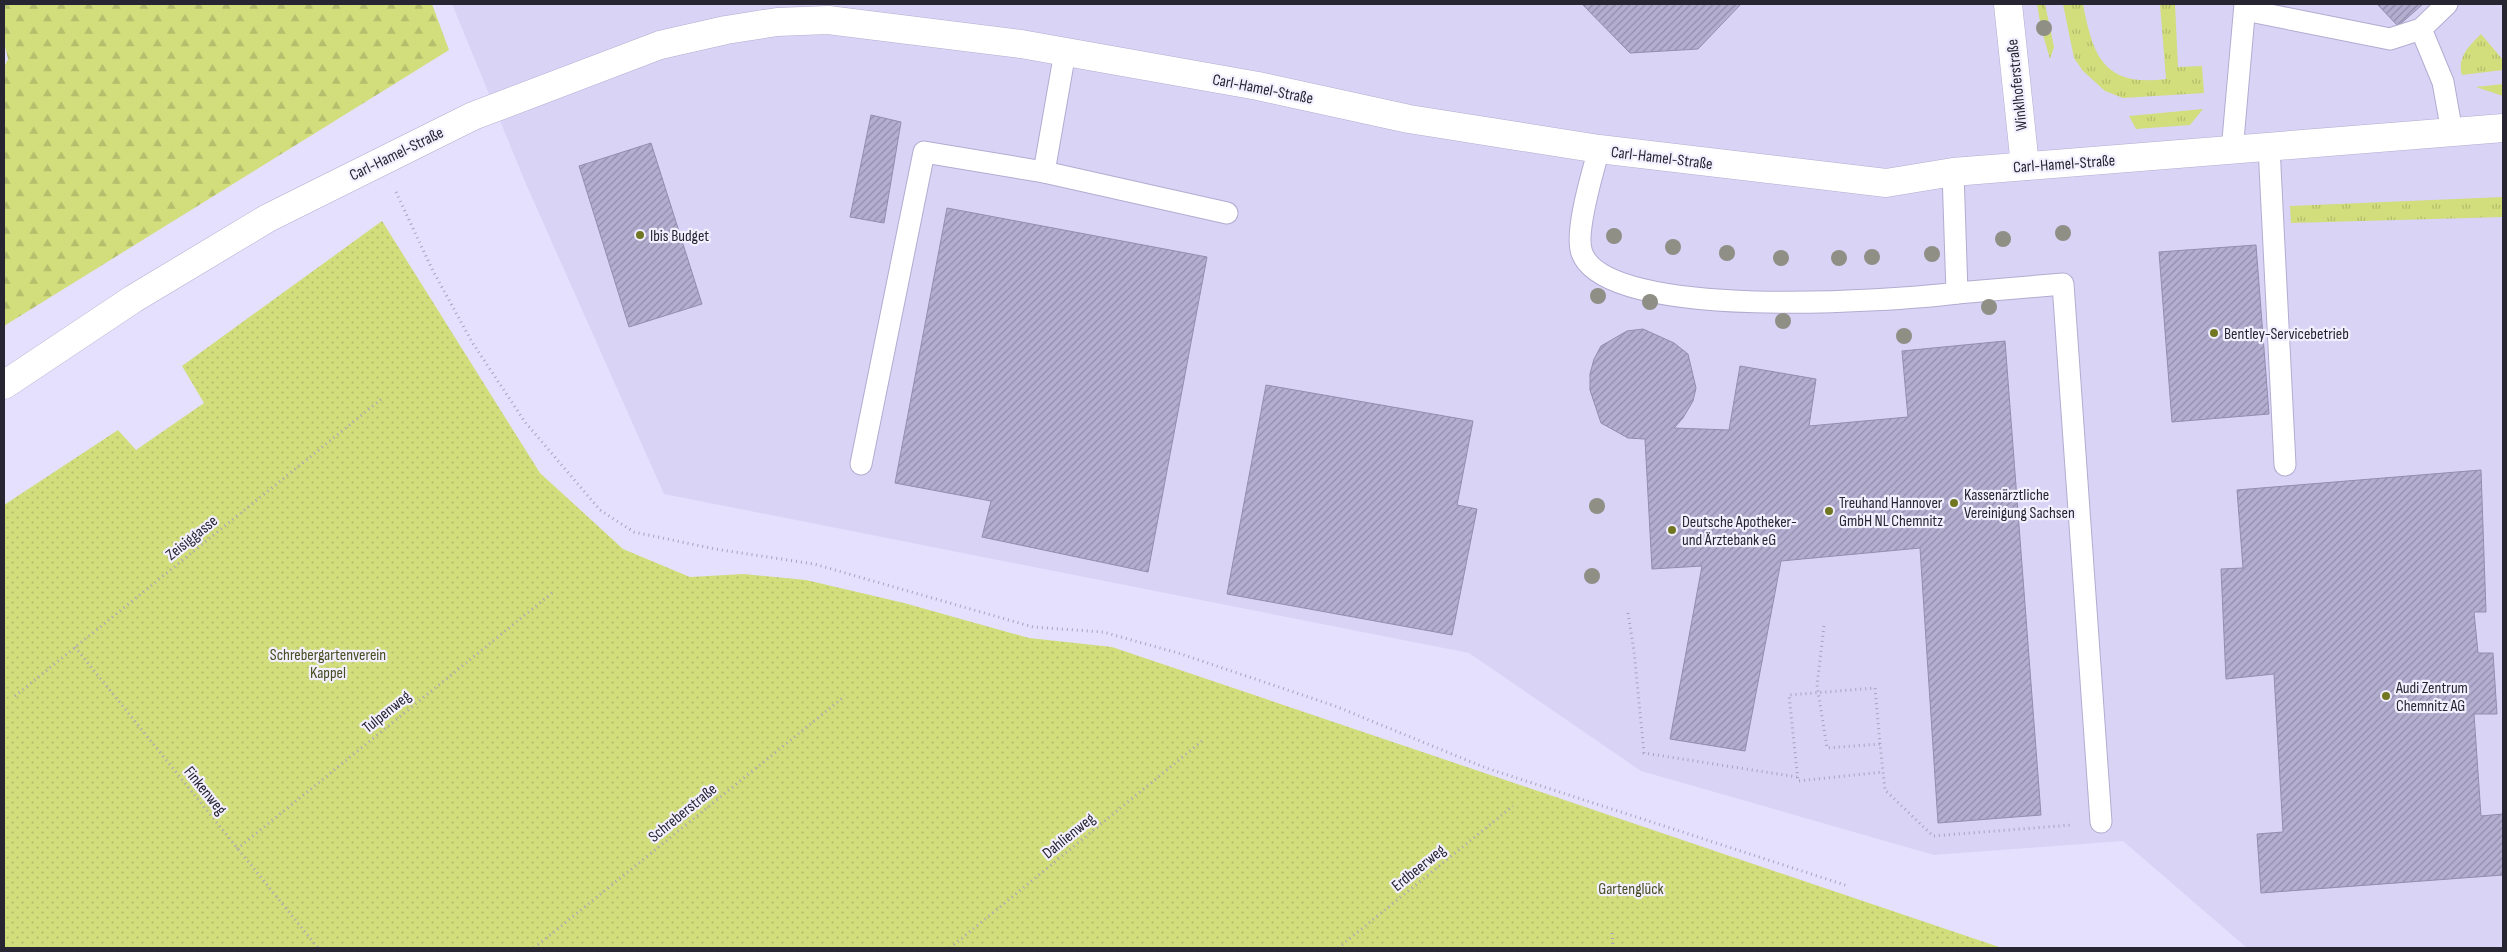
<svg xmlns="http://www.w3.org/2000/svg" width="2507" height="952" font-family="'Sofia Sans Condensed',sans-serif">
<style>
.built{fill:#d9d3f6}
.grass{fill:url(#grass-tufts)}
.forest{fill:url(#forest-firs)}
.garden{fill:url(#garden-dots)}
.building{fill:url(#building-hatch);stroke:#948db0}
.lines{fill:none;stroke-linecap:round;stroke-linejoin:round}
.service-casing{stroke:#b3acd0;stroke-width:23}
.minor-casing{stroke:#b3acd0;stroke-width:29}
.secondary-casing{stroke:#b3acd0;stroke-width:29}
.path{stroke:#a8a3bc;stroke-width:3;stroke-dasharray:1 4;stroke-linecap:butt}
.service{stroke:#fff;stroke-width:21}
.minor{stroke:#fff;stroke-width:28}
.secondary{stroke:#fff;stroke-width:28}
.tree{fill:#8f8f85}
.poi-dot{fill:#707720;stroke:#f2effe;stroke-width:2}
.labels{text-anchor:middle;stroke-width:4.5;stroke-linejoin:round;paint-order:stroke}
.street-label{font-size:16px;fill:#282533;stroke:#f2effe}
.poi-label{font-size:16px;fill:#282533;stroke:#f2effe;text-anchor:start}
.park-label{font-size:16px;fill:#494d22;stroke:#f2effe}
</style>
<defs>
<pattern id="grass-tufts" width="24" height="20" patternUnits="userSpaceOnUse" patternTransform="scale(1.25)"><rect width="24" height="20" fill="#d2dd7c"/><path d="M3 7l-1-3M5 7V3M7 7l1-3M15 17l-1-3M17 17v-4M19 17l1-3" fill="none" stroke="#b4be6c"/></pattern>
<pattern id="forest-firs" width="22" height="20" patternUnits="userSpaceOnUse" patternTransform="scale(1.25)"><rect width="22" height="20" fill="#d2dd7c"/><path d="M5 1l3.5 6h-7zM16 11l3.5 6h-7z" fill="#b4be6c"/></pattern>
<pattern id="garden-dots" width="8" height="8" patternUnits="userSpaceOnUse" patternTransform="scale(1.25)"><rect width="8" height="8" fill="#d2dd7c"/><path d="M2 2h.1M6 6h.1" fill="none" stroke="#b4be6c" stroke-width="1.8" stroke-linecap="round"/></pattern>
<pattern id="building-hatch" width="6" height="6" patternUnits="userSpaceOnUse" patternTransform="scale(1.25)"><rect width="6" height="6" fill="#b4aed1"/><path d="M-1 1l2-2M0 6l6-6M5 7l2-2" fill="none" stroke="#928daa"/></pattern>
</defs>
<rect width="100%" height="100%" fill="#e5e0fe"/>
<polygon class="built" points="452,4 2503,4 2503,948 2247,948 2123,841 1934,855 1641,771 1469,653 664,494 526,184"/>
<g class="grass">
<polygon points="2037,4 2045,4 2054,47 2050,59 2041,28"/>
<path d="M 2063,4 L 2083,4 C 2093,57 2104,87 2166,79 L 2160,4 L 2175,4 L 2178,67 L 2202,66 L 2204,93 L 2123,98 L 2105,91 L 2083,71 L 2074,58 Z"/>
<path d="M 2481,34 L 2503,60 L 2503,70 L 2462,75 C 2457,57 2469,46 2481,34 Z"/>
<polygon points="2503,84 2503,96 2476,87"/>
<polygon points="2203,109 2190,125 2136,129 2129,116"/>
<polygon points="2503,197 2503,217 2291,223 2290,206"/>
</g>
<polygon class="forest" points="4,4 432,4 449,50 4,326 4,67 8,59 4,42"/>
<polygon class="garden" points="382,221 540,473 623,549 690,577 744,574 806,580 904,603 1029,638 1112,647 2002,948 4,948 4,505 118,430 136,450 204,403 182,366"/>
<g class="building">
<polygon points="1582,4 1741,4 1698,49 1630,53"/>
<polygon points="2377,4 2423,4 2398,26"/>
<polygon points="871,115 901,122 884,223 850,217"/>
<polygon points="651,143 702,304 629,327 579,166"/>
<polygon points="947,208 1207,257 1148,572 982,537 991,501 895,483"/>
<polygon points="2256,245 2269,414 2172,422 2159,252"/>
<polygon points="1643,329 1674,343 1688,354 1696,388 1693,401 1683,418 1674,428 1729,430 1740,366 1816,379 1809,426 1908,417 1902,351 2005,341 2041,815 1938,823 1920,548 1781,561 1745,751 1670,739 1702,566 1652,569 1645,439 1628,438 1601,423 1590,390 1590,374 1594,359 1601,346 1627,331"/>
<polygon points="1266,385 1473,421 1457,505 1477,509 1452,635 1227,594"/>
<polygon points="2481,470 2486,612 2474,612 2478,653 2493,653 2497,714 2474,714 2481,816 2503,814 2503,875 2261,893 2257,834 2283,832 2274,674 2226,679 2221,569 2243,568 2237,490"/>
</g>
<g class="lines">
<defs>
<g id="service">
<polyline points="2245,10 2390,39 2421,29 2443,82 2452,132"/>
<polyline points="2421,29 2447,4"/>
<polyline points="2269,147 2285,465"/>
<path d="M 1599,149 C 1593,171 1574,233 1582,253 C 1607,322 1894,301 1957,293 L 1953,172"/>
<polyline points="2232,151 2245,4"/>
<polyline points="1044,172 1065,52"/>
<polyline points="1957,293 2063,284 2101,822"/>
<polyline points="861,464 924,152 1044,172 1227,213"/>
</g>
<polyline id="minor" points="2008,4 2025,166"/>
<polyline id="secondary" points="4,385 133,299 268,218 473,116 660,45 726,30 777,22 828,20 1021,44 1258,86 1409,119 1599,149 1886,183 1953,172 2503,128"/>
</defs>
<use href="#service" class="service-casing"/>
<use href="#minor" class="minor-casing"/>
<use href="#secondary" class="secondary-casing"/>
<g class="path">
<polyline points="396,192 432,269 472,342 525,422 600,510 634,532 715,549 814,564 1033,627 1103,632 1178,653 1335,706 1486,768 1848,886"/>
<polyline points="1628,613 1634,651 1644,753 1797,777"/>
<polyline points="1824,626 1817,685 1827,748 1880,744 1885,790 1933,836 2071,825"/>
<polyline points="75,647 318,948"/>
<polyline points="15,696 384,397"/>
<polyline points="1880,744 1875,688 1789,695 1798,781 1883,772"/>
<polyline points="237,849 552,593"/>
<polyline points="1612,933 1613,948"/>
<polyline points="534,948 845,696"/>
<polyline points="950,948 1202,741"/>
<polyline points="1338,948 1513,806"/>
</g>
<use href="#service" class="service"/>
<use href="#minor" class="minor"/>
<use href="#secondary" class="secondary"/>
</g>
<g class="tree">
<circle cx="2044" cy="28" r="8"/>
<circle cx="2063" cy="233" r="8"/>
<circle cx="1614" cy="236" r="8"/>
<circle cx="2003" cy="239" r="8"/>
<circle cx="1673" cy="247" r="8"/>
<circle cx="1727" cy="253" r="8"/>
<circle cx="1932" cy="254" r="8"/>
<circle cx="1872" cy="257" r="8"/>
<circle cx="1781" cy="258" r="8"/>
<circle cx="1839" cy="258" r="8"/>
<circle cx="1598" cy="296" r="8"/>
<circle cx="1650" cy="302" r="8"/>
<circle cx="1989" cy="307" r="8"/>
<circle cx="1783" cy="321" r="8"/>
<circle cx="1904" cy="336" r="8"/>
<circle cx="1597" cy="506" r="8"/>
<circle cx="1592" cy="576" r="8"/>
</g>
<g class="poi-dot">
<circle cx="640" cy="235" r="5"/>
<circle cx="2214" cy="333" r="5"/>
<circle cx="1954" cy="503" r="5"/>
<circle cx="1829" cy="511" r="5"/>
<circle cx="1672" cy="530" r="5"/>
<circle cx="2386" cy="696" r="5"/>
</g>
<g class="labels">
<g class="street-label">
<text transform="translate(2016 85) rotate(-96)" y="6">Winklhoferstraße</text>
<text transform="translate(1263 88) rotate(11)" y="6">Carl-Hamel-Straße</text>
<text transform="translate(396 153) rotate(-26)" y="6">Carl-Hamel-Straße</text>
<text transform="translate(1662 157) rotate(7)" y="6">Carl-Hamel-Straße</text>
<text transform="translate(2064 163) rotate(-4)" y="6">Carl-Hamel-Straße</text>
<text transform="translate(191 537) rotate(-39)" y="6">Zeisiggasse</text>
<text transform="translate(386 711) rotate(-39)" y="6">Tulpenweg</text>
<text transform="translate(206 790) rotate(51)" y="6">Finkenweg</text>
<text transform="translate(682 812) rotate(-39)" y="6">Schreberstraße</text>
<text transform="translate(1068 835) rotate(-39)" y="6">Dahlienweg</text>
<text transform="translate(1418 867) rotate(-39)" y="6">Erdbeerweg</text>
</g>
<g class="poi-label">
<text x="650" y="241">Ibis Budget</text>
<text x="2224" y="339">Bentley-Servicebetrieb</text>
<text x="1964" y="500">Kassenärztliche<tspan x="1964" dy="18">Vereinigung Sachsen</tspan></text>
<text x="1839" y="508">Treuhand Hannover<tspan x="1839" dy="18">GmbH NL Chemnitz</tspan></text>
<text x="1682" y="527">Deutsche Apotheker-<tspan x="1682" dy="18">und Ärztebank eG</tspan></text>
<text x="2396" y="693">Audi Zentrum<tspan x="2396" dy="18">Chemnitz AG</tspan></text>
</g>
<g class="park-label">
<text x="328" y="660">Schrebergartenverein<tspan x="328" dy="18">Kappel</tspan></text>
<text x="1631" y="894">Gartenglück</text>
</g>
</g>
<rect width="2507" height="952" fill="none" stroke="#282533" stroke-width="10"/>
</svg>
